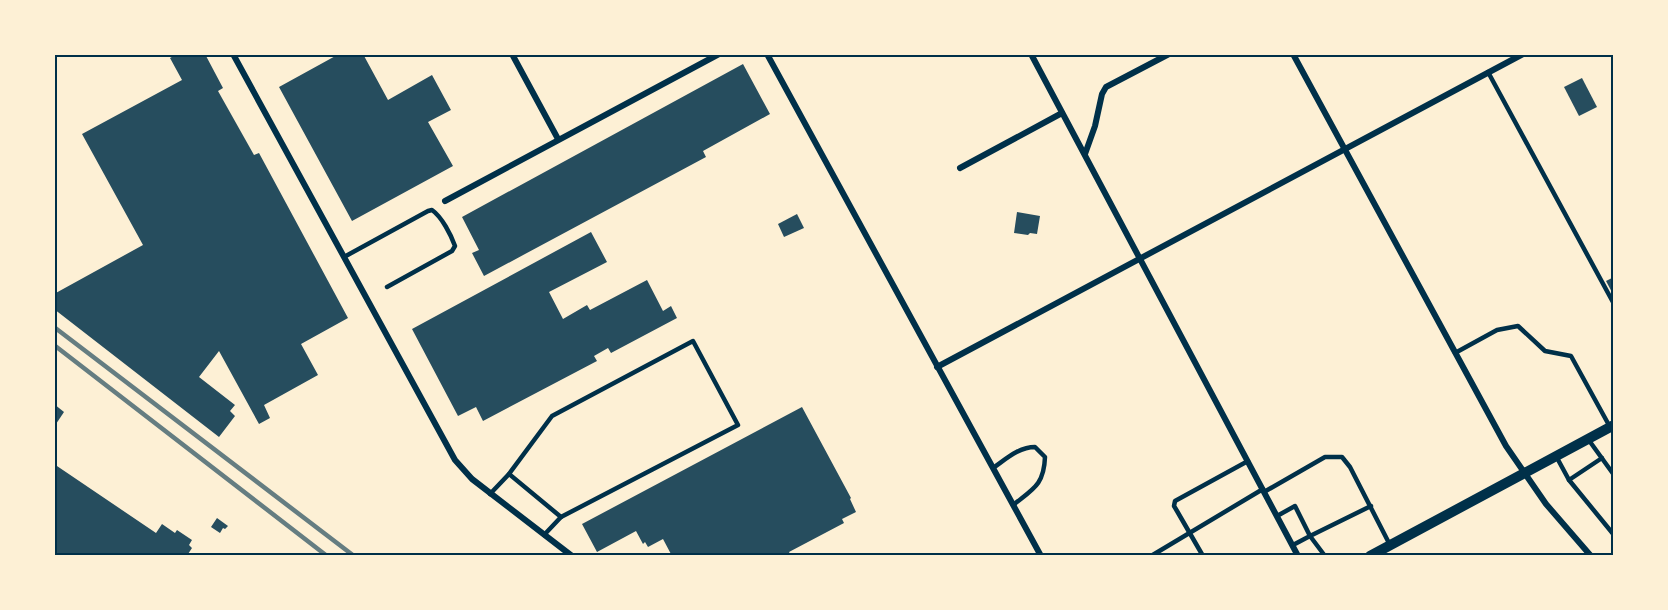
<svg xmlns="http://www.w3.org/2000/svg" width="1668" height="610" font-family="'PT Sans Narrow',sans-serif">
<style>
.building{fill:#264d5e}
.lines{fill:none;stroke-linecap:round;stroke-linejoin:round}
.service{stroke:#003049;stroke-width:4.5}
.minor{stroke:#003049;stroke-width:6}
.tertiary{stroke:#003049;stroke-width:10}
.rail{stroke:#657d81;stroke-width:4.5}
.neatline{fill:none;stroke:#003049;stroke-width:2}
</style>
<rect width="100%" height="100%" fill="#fdf0d5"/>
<g class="building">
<polygon points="177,54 205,54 223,88 218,91 254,155 259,153 348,318 301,344 318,375 264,405 270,418 259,424 219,351 199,377 235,405 230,411 235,416 219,437 54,309 54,294 143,245 82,134 182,80 170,58"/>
<polygon points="339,54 363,54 388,100 432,75 451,110 428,122 453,166 352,221 279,87"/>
<polygon points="743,64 770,114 703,151 706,157 484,276 472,253 479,250 462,217"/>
<polygon points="1582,78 1597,107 1579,116 1564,87"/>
<polygon points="1017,212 1040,216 1037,234 1030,233 1028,235 1014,233"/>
<polygon points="797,214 804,228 784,237 778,224"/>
<polygon points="591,232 607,262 549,292 563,319 587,305 590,310 647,280 663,311 671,306 677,318 611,353 608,348 594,356 597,361 483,421 476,407 458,416 412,329"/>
<polygon points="1614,277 1614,296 1606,281"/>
<polygon points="54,404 64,412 54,427"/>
<polygon points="802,407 851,498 850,499 856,512 842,519 844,523 789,552 791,556 672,556 663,539 648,547 645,542 643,544 636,531 597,552 582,524"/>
<polygon points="54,464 156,533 162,524 175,533 177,530 192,540 189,545 192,548 188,554 190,556 54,556"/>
<polygon points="217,518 228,526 225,529 223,528 220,533 211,527"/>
</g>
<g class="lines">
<g class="service">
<polyline points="1488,72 1614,304"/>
<path d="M 344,257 L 428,211 L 432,210 C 442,217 451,235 455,246 L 452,251 L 387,287"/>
<polyline points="1455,353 1497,330 1518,326 1545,351 1571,356 1610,427"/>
<polyline points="1588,439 1614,475"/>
<polyline points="1556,456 1569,480 1602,458"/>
<path d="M 993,468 C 1006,459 1019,447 1035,447 L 1045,457 C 1044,485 1033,489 1013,505"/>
<polyline points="509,474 552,416 693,341 738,425 561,517"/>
<polyline points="1569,480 1614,535"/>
<polyline points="1264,492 1325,457 1342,457 1350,467 1390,545"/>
<polyline points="490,494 509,474 561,517 544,535"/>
<polyline points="1277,516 1295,506 1310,536 1293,545"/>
<polyline points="1151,556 1263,489"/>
<polyline points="1203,556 1177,511 1174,506 1175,501 1248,461"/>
<polyline points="1325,556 1310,536 1371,506"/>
</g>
<g class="minor">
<polyline points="233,54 455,460 472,479 572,556"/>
<polyline points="512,54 558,139"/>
<polyline points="767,54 1041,556"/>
<polyline points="1031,54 1298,556"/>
<polyline points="1293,54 1506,446 1546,504 1591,556"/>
<polyline points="1085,154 1095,126 1102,94 1106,87 1169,54"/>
<polyline points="960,168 1062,113"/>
<polyline points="445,201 719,54"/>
<polyline points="937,367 1523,54"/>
</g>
<polyline class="tertiary" points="1370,556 1614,425"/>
<g class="rail">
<polyline points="54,327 354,556"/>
<polyline points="54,345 327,556"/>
</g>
</g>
<rect width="1668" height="610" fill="none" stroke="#fdf0d5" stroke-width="111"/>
<rect x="56" y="56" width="1556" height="498" class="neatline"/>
</svg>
